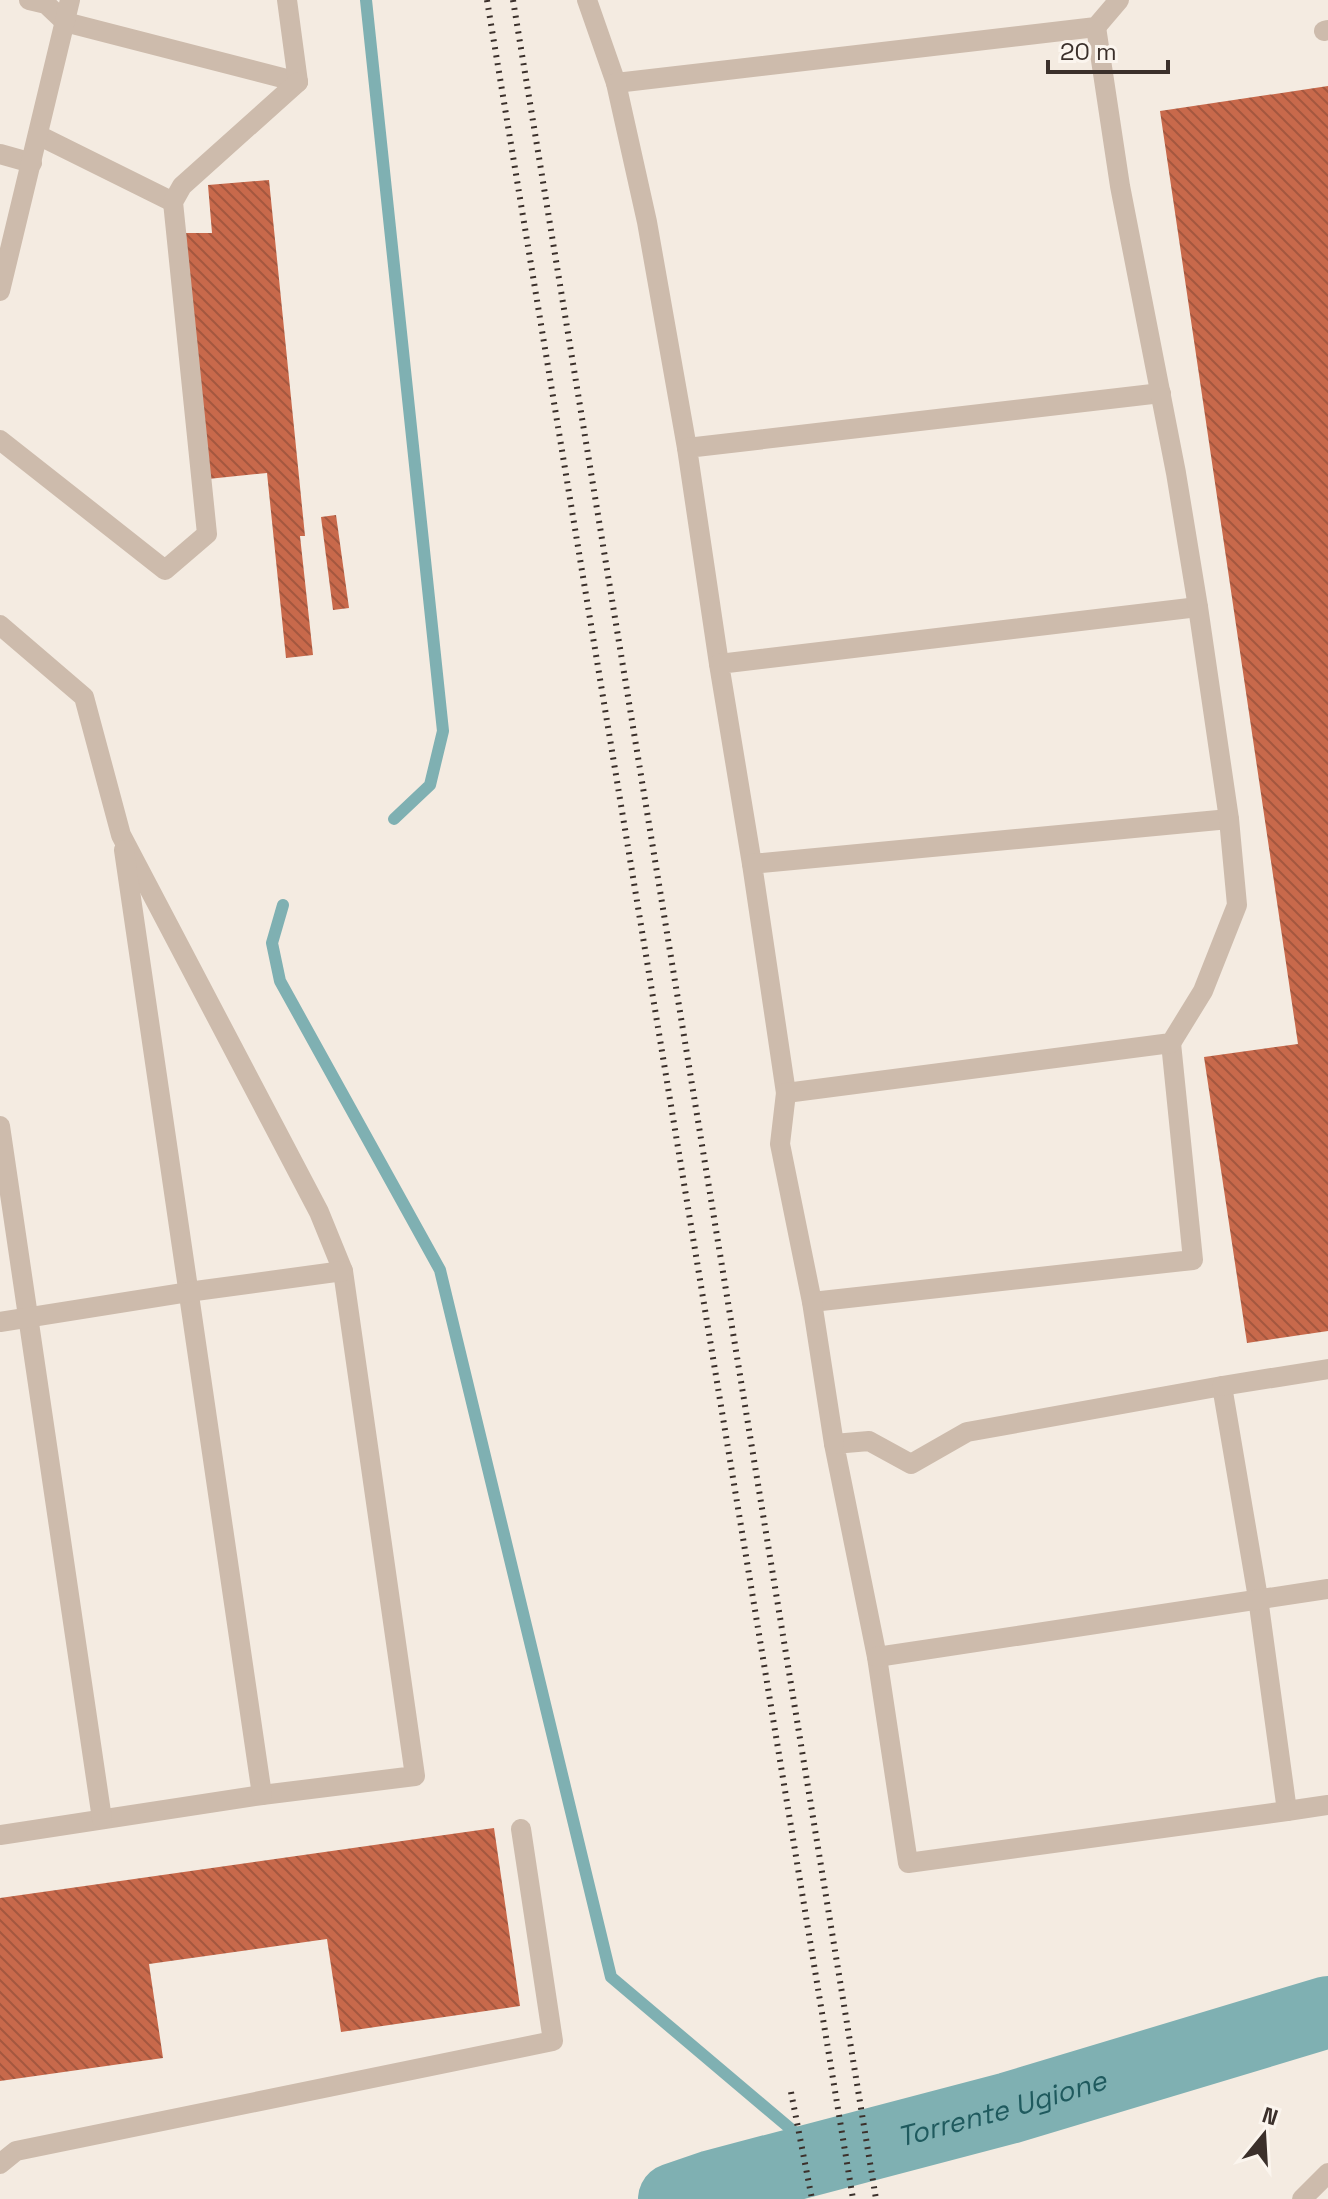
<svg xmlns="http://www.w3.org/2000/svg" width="1328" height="2199" font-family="'Space Grotesk',sans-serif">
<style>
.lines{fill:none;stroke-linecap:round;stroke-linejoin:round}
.stream{stroke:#7fb0b2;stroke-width:12}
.river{stroke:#7fb0b2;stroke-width:72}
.building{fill:url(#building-back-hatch)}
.lane{stroke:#cdbbac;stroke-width:20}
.rail{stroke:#3b302b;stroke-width:6;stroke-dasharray:2 6;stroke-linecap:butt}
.labels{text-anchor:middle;stroke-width:6;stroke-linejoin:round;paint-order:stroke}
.water-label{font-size:28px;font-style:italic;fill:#1f5a5e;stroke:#fbf5ee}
</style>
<defs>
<pattern id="building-back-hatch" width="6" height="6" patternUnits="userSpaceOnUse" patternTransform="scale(2)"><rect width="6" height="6" fill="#c8694b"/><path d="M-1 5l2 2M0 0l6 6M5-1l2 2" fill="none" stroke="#a4573f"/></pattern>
</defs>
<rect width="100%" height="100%" fill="#f4ebe1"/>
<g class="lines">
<g class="stream">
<polyline points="366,0 443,731 430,785 394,819"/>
<polyline points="283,905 272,943 280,981 440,1270 611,1977 824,2157"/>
</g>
<path class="river" id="s1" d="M 674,2199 L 712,2186 L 1009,2108 L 1328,2012"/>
</g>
<g class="building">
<polygon points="1328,86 1328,1331 1247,1343 1204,1057 1298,1044 1160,111"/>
<polygon points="269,180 305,536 300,536 313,655 286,658 267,473 208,479 182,233 212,233 208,185"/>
<polygon points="336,515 349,608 333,610 321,517"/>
<polygon points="494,1828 520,2006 341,2032 327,1939 149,1964 163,2058 0,2081 0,1898"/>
</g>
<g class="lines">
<g class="lane">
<polyline points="29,0 46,4 65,22 298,82"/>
<polyline points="287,0 298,82"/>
<polyline points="587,0 616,83"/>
<polyline points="1324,31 1328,30"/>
<polyline points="38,135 173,202"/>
<polyline points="0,154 32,163"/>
<polyline points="0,291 70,0"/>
<polyline points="0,440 165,570 207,534 173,202 182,186 298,82"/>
<polyline points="687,448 647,222 616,83 1096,27 1119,0"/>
<polyline points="0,625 84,697 121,835 319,1212 343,1271 415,1776 262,1795 0,1835"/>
<polyline points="719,664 687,448 1161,393"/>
<polyline points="124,850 262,1795"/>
<polyline points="752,864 719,664 1198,607"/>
<polyline points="786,1093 752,864 1229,819"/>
<polyline points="0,1126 102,1819"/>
<polyline points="812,1302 1193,1260 1171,1043"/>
<polyline points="0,1322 188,1292 343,1271"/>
<polygon points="1222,1386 1258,1598 1287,1811 908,1863 877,1657 834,1444 869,1441 911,1464 967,1432"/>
<polyline points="1222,1386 1328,1369"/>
<polyline points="834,1444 812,1302 780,1144 786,1093 1171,1043 1203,991 1237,905 1229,819 1198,607 1176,473 1120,186 1096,27"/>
<polyline points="877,1657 1328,1589"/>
<polyline points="1287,1811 1328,1805"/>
<polyline points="0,2164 16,2151 553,2041 521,1829"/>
<polyline points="1302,2199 1328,2173"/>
</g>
<g class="rail">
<polyline points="487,0 853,2199"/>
<polyline points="513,0 876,2199"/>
<polyline points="791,2092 812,2199"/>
</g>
</g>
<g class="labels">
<g class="water-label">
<text dy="10" stroke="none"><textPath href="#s1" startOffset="340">Torrente Ugione</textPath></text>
</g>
</g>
<g transform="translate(1264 2135) rotate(18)" stroke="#fbf5ee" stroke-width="6" paint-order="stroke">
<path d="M0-6L14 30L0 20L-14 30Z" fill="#3b302b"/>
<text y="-12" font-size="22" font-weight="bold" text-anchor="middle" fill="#3b302b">N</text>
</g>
<path d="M1048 60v12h120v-12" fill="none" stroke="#3b302b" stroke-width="4"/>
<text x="1060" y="60" font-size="24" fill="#3b302b" stroke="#fbf5ee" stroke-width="6" paint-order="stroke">20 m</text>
</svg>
